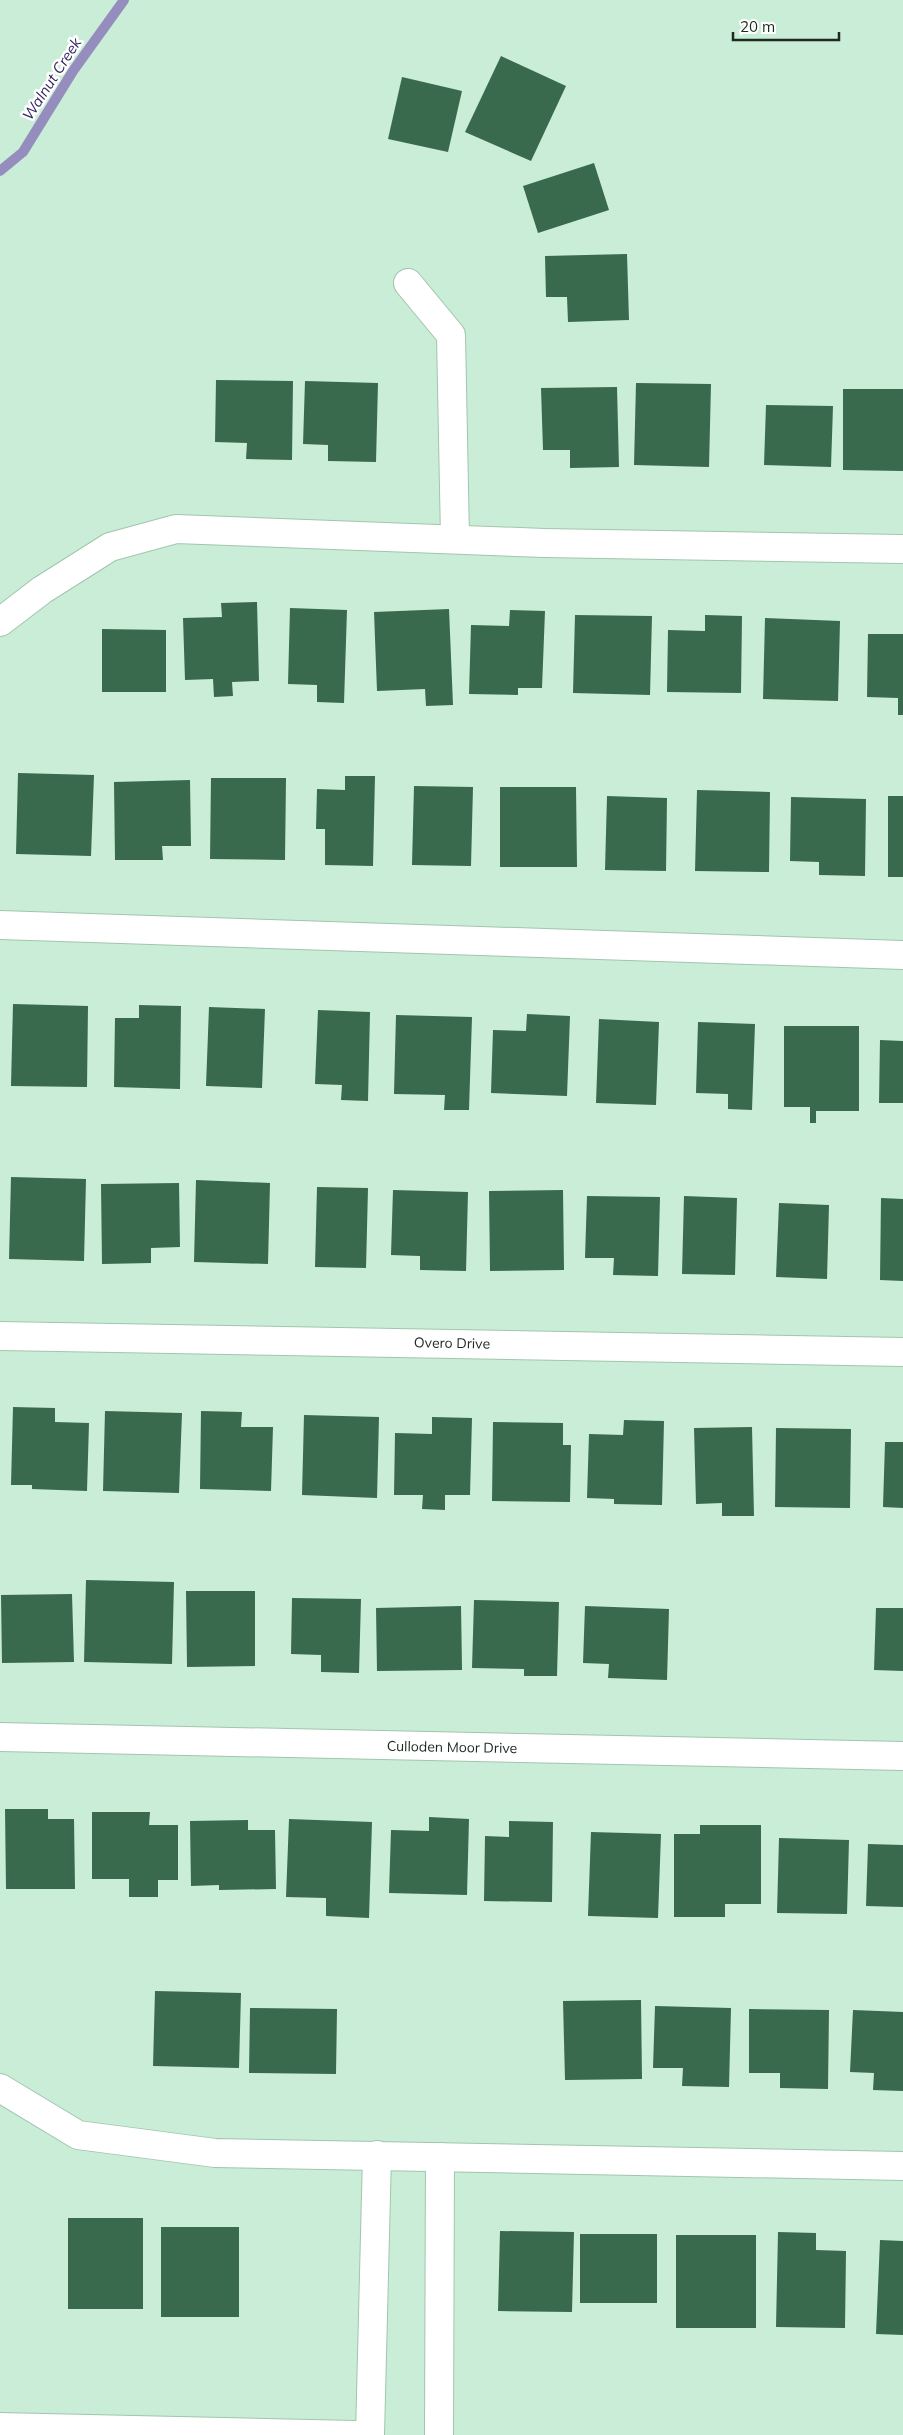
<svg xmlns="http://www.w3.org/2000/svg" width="903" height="2435" font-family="Mulish,sans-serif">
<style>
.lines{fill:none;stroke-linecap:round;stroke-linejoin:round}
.stream{stroke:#958dbe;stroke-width:10}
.building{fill:#396a4d}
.street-casing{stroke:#a2c5ae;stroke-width:30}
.street{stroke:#fff;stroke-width:28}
.labels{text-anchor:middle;stroke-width:5;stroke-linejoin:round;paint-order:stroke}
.street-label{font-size:14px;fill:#1c2a21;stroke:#fff}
.water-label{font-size:15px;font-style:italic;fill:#372663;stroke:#fff}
</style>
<rect width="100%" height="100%" fill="#c9edd6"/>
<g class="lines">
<polyline class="stream" points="0,171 23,152 73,71 124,0"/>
</g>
<g class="building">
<polygon points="501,56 566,86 531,161 465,132"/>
<polygon points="402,77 462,91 448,152 388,139"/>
<polygon points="594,163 609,210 538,233 523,186"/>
<polygon points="627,254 629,320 568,322 567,297 546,297 545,256"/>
<polygon points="216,380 293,381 292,460 246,459 247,443 215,442"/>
<polygon points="305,381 378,383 376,462 328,461 328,445 303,444"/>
<polygon points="636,383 711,384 709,467 634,465"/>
<polygon points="617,387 619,467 570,468 570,450 543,450 541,388"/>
<polygon points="843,389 903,389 903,471 843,470"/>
<polygon points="766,405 833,406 831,467 764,465"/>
<polygon points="257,602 259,681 232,682 233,696 214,697 213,679 185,680 183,618 222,617 221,603"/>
<polygon points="290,608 347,610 344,703 317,702 317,685 288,684"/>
<polygon points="449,609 453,705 426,706 425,689 377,691 374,612"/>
<polygon points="510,610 545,611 542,688 518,688 518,695 469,694 471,625 509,626"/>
<polygon points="575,615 652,616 650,695 573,693"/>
<polygon points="705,615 742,616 741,693 667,692 668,630 705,631"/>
<polygon points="765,618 840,621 838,701 763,699"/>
<polygon points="102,629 166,630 166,692 102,692"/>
<polygon points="868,634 903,634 903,715 898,715 898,698 867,697"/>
<polygon points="18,773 94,775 91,856 16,854"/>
<polygon points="345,776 375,776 373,866 325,865 325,829 316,829 317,789 345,790"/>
<polygon points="211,778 286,778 285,860 210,859"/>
<polygon points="190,780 191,846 162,846 163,860 115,860 114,782"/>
<polygon points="414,786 473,787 471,866 412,865"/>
<polygon points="500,787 576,787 577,867 500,867"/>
<polygon points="697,790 770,792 769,872 695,871"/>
<polygon points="607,796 667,798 666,871 605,870"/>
<rect x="888" y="796" width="15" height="81"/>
<polygon points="791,797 866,799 865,876 819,875 819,862 790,861"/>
<polygon points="13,1004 88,1006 87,1087 11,1086"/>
<polygon points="139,1005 181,1006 180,1089 114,1087 115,1018 139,1018"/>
<polygon points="209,1007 265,1009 262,1088 206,1086"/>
<polygon points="318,1010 370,1012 368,1101 341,1100 342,1085 315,1084"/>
<polygon points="527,1014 570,1016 567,1096 491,1093 493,1030 526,1031"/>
<polygon points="396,1015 472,1017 469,1110 444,1110 445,1095 394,1094"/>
<polygon points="599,1019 659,1022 656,1105 596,1103"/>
<polygon points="698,1022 755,1024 752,1110 728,1109 728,1094 696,1093"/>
<polygon points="784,1026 859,1026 859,1111 816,1111 816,1123 810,1123 810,1107 784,1107"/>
<polygon points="880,1040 903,1041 903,1103 879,1103"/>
<polygon points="11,1177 86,1179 84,1261 9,1259"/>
<polygon points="196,1180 270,1183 268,1264 194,1262"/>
<polygon points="179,1183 180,1247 151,1248 151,1263 102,1264 101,1184"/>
<polygon points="317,1187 368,1188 366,1268 315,1267"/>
<polygon points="393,1190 468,1192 466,1271 420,1270 420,1256 391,1255"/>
<polygon points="563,1190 564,1270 490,1271 489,1191"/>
<polygon points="587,1196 660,1197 658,1276 613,1275 614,1258 585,1258"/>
<polygon points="684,1196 737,1198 735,1275 682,1274"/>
<polygon points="881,1198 903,1199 903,1281 880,1280"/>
<polygon points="779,1203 829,1205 827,1279 776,1277"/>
<polygon points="13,1407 55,1408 55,1422 89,1423 87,1491 32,1489 32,1485 11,1485"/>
<polygon points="105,1411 182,1413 179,1493 103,1491"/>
<polygon points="201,1411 242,1412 241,1427 273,1427 271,1491 200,1489"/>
<polygon points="304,1415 379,1417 377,1498 302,1495"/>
<polygon points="432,1417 472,1418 470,1495 445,1495 445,1510 422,1509 423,1495 394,1495 395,1433 432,1434"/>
<polygon points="624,1420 664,1421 662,1505 614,1504 614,1499 587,1498 589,1434 623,1435"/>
<polygon points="493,1422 563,1423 563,1445 571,1445 570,1502 492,1501"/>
<polygon points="752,1427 754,1516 722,1516 722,1503 696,1504 694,1428"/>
<polygon points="776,1428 851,1429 850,1508 775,1507"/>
<polygon points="885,1442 903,1442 903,1508 883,1507"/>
<polygon points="86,1580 174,1582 172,1664 84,1662"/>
<polygon points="186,1591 255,1591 255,1666 187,1667"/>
<polygon points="72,1594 74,1662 2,1663 1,1595"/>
<polygon points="292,1598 361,1599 359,1673 321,1672 321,1655 291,1654"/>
<polygon points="474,1600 559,1602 557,1676 524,1676 524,1669 472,1668"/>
<polygon points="461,1606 462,1670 377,1671 376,1608"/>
<polygon points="585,1606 669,1609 667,1680 608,1678 609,1664 583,1663"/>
<polygon points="876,1608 903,1608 903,1671 874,1670"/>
<polygon points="5,1809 48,1809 48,1819 74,1819 75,1889 6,1889"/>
<polygon points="92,1812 150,1812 149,1825 178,1825 178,1880 158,1880 158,1897 129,1897 129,1879 92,1879"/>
<polygon points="429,1817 469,1819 467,1895 389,1893 391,1830 429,1831"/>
<polygon points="289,1819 372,1822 369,1918 326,1916 326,1898 286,1897"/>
<polygon points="248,1820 248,1830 275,1830 276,1889 219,1890 219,1885 191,1886 190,1821"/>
<polygon points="509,1821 553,1822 552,1902 484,1901 485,1836 509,1837"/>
<polygon points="700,1825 761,1825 761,1904 725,1904 725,1917 674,1917 674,1834 700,1834"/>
<polygon points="591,1832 661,1834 658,1918 588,1916"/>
<polygon points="779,1838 849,1840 847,1914 777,1913"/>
<polygon points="868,1844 903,1845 903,1907 866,1906"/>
<polygon points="155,1991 241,1993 239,2068 153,2066"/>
<polygon points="641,2000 642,2079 565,2080 563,2001"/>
<polygon points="655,2006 731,2008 729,2087 682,2086 683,2068 653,2068"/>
<polygon points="250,2008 337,2009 336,2074 249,2073"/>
<polygon points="749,2009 829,2010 828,2089 780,2088 780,2073 749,2073"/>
<polygon points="853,2010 903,2012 903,2091 873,2090 874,2073 850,2072"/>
<rect x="68" y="2218" width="75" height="91"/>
<rect x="161" y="2227" width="78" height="90"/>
<polygon points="500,2231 574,2232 572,2312 498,2311"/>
<polygon points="778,2232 816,2233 816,2250 846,2251 845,2328 776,2327"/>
<rect x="580" y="2234" width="77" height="69"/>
<rect x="676" y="2235" width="80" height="93"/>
<polygon points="880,2240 903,2241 903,2335 876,2334"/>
</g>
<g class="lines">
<defs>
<g id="street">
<polyline points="408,283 451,335 455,539"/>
<polyline points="0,622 42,590 110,547 176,529 544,543 903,549"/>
<polyline points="0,925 903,955"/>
<polyline points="0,1336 903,1352"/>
<polyline points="0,1737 903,1756"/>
<polyline points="0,2088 78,2135 215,2153 903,2166"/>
<polyline points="0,2427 356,2435"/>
<polyline points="370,2435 377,2155"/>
<polyline points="439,2435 440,2157"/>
</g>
</defs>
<use href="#street" class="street-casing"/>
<use href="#street" class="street"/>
</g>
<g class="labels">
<g class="street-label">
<text transform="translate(452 1343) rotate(1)" y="5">Overo Drive</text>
<text transform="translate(452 1747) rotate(1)" y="5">Culloden Moor Drive</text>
</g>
<g class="water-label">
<text transform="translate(52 79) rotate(-57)" y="5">Walnut Creek</text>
</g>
</g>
<path d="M733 32v8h106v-8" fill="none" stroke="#1c2a21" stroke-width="2.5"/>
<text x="740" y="32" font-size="15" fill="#1c2a21" stroke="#ffffff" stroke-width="4" paint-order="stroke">20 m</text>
</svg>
